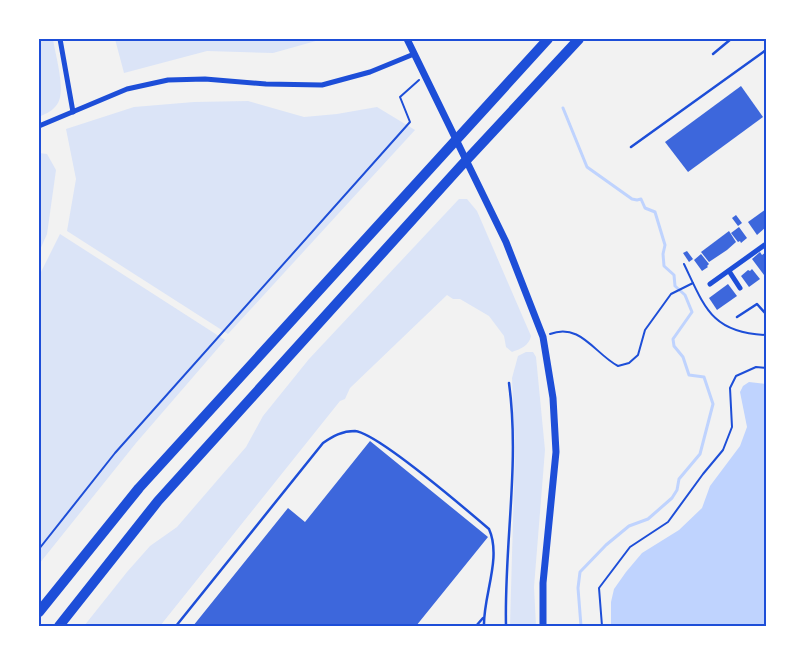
<svg xmlns="http://www.w3.org/2000/svg" width="805" height="665" font-family="'Source Serif 4',serif">
<style>
.green{fill:#dbe4f7}
.water{fill:#bfd3fe}
.lines{fill:none;stroke-linecap:round;stroke-linejoin:round}
.stream{stroke:#bfd3fe;stroke-width:3}
.building{fill:#3d67dc}
.path{stroke:#1d4ed8;stroke-width:2}
.service{stroke:#1d4ed8;stroke-width:2.5}
.minor{stroke:#1d4ed8;stroke-width:5}
.tertiary{stroke:#1d4ed8;stroke-width:7}
.motorway{stroke:#1d4ed8;stroke-width:10}
.neatline{fill:none;stroke:#1d4ed8;stroke-width:2}
</style>
<rect width="100%" height="100%" fill="#f2f2f2"/>
<g class="green">
<path d="M 39,39 L 53,39 C 55,54 66,90 58,103 C 53,111 47,113 39,117 Z"/>
<polygon points="115,39 323,39 273,53 207,51 124,73"/>
<polygon points="248,101 304,117 337,114 377,107 415,130 228,334 67,231 76,179 66,129 134,107 194,102"/>
<polygon points="39,153 47,154 56,170 47,234 39,252"/>
<path d="M 459,199 L 467,199 L 477,211 L 531,336 C 529,346 520,349 512,352 L 506,347 L 504,336 L 489,316 L 460,299 L 453,299 L 447,295 L 350,388 L 345,399 L 340,401 L 160,626 L 84,626 L 127,572 L 150,546 L 177,527 L 246,447 L 263,416 L 309,359 Z"/>
<polygon points="60,234 225,340 136,443 39,564 39,276"/>
<polygon points="526,352 533,352 536,357 545,450 534,587 536,626 510,626 515,449 512,378 518,356"/>
</g>
<polygon class="water" points="749,382 766,384 766,626 611,626 611,602 614,589 626,572 642,553 679,530 702,508 710,486 740,446 747,427 740,392 743,386"/>
<g class="lines">
<polyline class="stream" points="563,108 587,167 632,199 637,200 641,199 645,208 655,212 665,245 663,254 664,266 674,275 675,286 685,295 692,312 673,339 674,346 683,357 689,375 704,377 713,404 700,454 679,479 677,490 672,498 648,519 629,526 606,545 580,572 578,588 581,626"/>
</g>
<g class="building">
<polygon points="741,86 763,117 688,172 665,142"/>
<polygon points="766,209 766,227 757,235 748,222"/>
<polygon points="736,215 742,223 738,226 732,218"/>
<polygon points="739,227 747,238 741,243 740,241 738,242 731,233"/>
<polygon points="729,231 736,242 727,250 709,262 701,252"/>
<polygon points="687,251 693,259 689,262 683,253"/>
<polygon points="760,252 762,255 766,252 766,274 764,275 752,259"/>
<polygon points="701,254 709,264 707,266 708,267 702,271 694,260"/>
<polygon points="752,269 760,279 749,287 741,276 748,270 750,271"/>
<polygon points="728,284 737,296 717,310 709,298"/>
<polygon points="370,441 488,537 416,626 193,626 288,508 305,522"/>
</g>
<g class="lines">
<g class="path">
<path d="M 684,264 C 705,308 712,333 766,335"/>
<path d="M 550,334 C 580,322 595,354 618,366 L 629,363 L 638,355 L 645,330 L 671,294 L 693,283"/>
<polyline points="39,549 115,453 410,122 400,97 419,80"/>
<polyline points="602,626 599,588 630,547 668,522 703,474 723,450 732,427 730,388 736,376 756,367 766,368"/>
</g>
<g class="service">
<polyline points="713,54 731,39"/>
<polyline points="631,147 766,50"/>
<polyline points="737,317 757,304 766,314"/>
<path d="M 176,626 L 323,443 C 333,436 342,431 355,431 C 377,433 468,511 489,529 C 502,558 483,596 484,626"/>
<polyline points="476,626 483,618"/>
<path d="M 506,626 C 504,545 520,464 509,383"/>
</g>
<g class="minor">
<polyline points="60,39 73,112"/>
<polyline points="39,126 127,89 168,80 205,79 266,84 322,85 370,72 414,54"/>
<polyline points="729,271 740,288"/>
<polyline points="710,284 766,244"/>
</g>
<polyline class="tertiary" points="407,39 506,242 543,337 553,398 556,452 543,583 543,626"/>
<g class="motorway">
<polyline points="39,612 139,488 548,39"/>
<polyline points="59,626 158,501 460,167 579,39"/>
</g>
</g>
<rect width="805" height="665" fill="none" stroke="#ffffff" stroke-width="80"/>
<rect x="40" y="40" width="725" height="585" class="neatline"/>
</svg>
